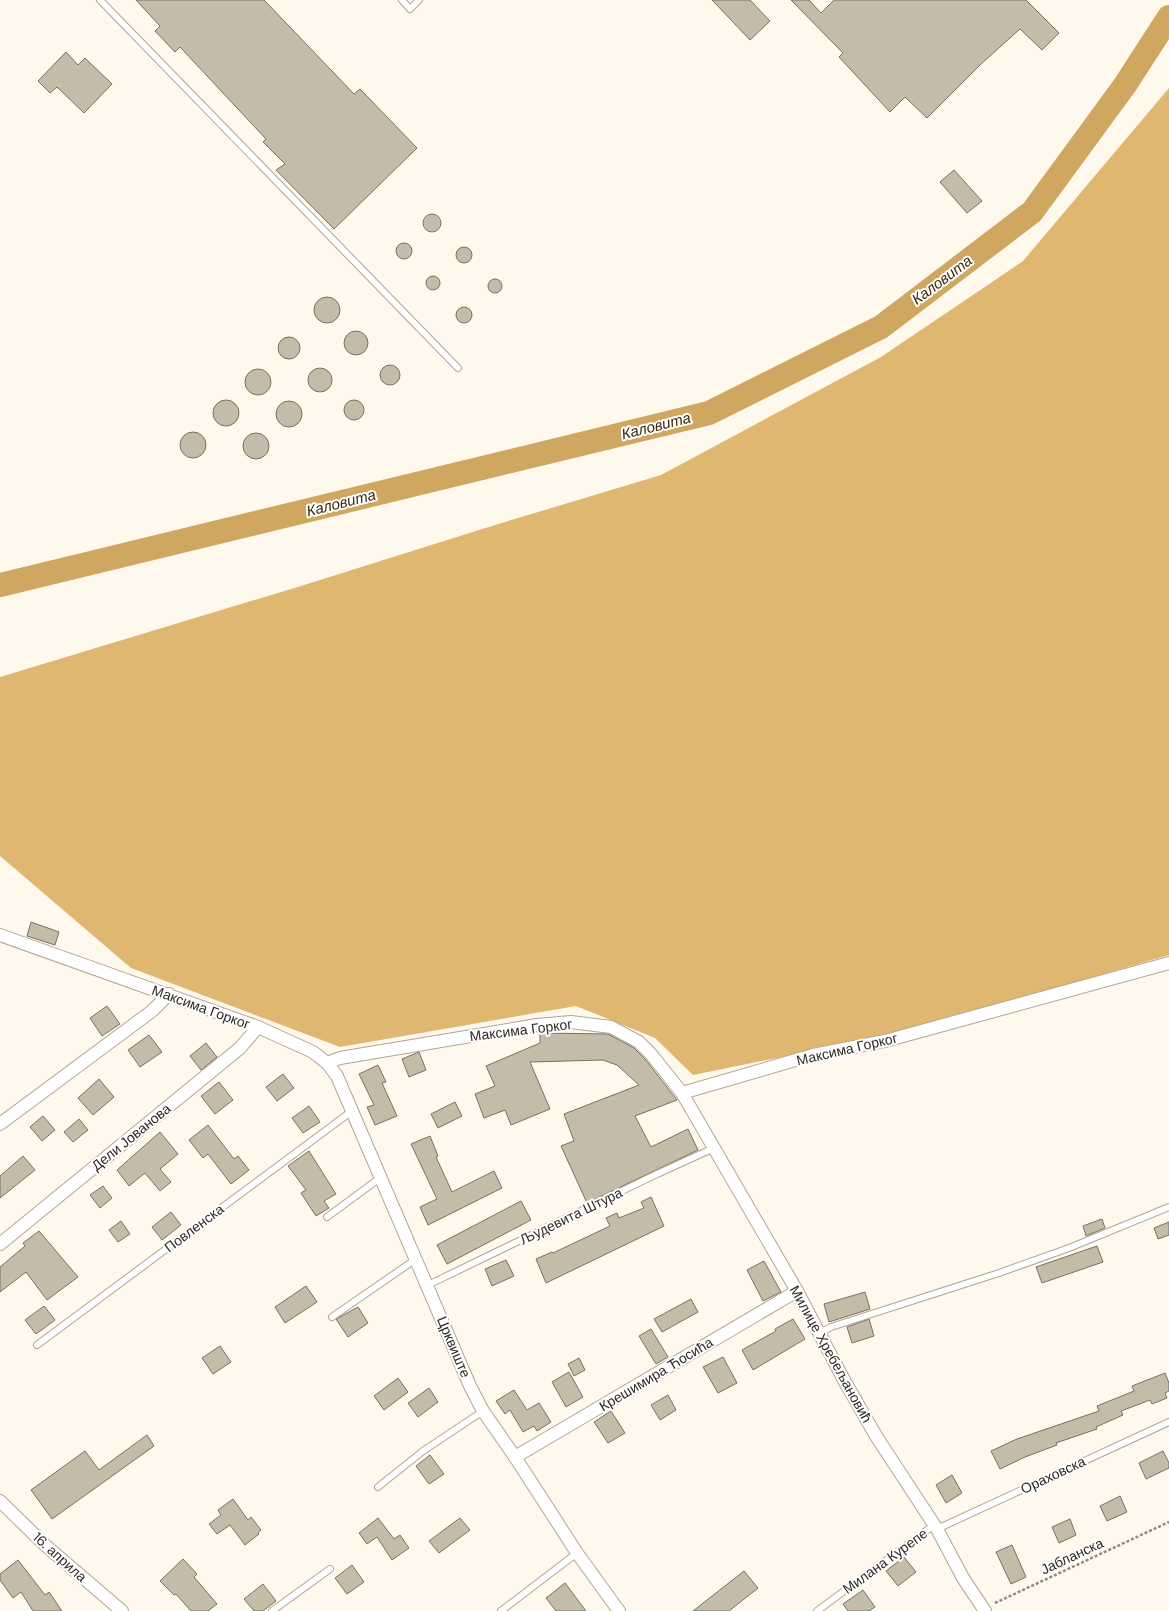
<svg xmlns="http://www.w3.org/2000/svg" width="1169" height="1611" font-family="'DM Sans',sans-serif">
<style>
.forest{fill:#e0b770}
.lines{fill:none;stroke-linecap:round;stroke-linejoin:round}
.river{stroke:#cfa760;stroke-width:24}
.building{fill:#c5bba9;stroke:#797060}
.service-casing{stroke:#b0a695;stroke-width:8}
.minor-casing{stroke:#b0a695;stroke-width:14}
.path{stroke:#908b82;stroke-width:2.5;stroke-dasharray:3 2;stroke-linecap:butt}
.service{stroke:#fff;stroke-width:6}
.minor{stroke:#fff;stroke-width:12}
.labels{text-anchor:middle;stroke-width:4;stroke-linejoin:round;paint-order:stroke}
.street-label{font-size:14px;fill:#2e2a23;stroke:#fff}
.water-label{font-size:15px;font-style:italic;fill:#3a2909;stroke:#fff}
</style>
<rect width="100%" height="100%" fill="#fef8ed"/>
<polygon class="forest" points="1169,88 1169,955 900,1033 693,1075 655,1038 576,1006 340,1047 131,968 0,856 0,677 301,586 495,525 661,475 881,357 1023,261"/>
<g class="lines">
<polyline class="river" points="0,585 709,413 881,327 1032,212 1125,85 1169,17"/>
</g>
<g class="building">
<polygon points="136,0 264,0 354,94 360,89 417,148 334,229 276,170 285,164 263,142 266,139 180,47 175,52 155,31 160,26"/>
<polygon points="712,0 750,0 770,21 750,40"/>
<polygon points="791,0 809,0 821,13 834,0 1026,0 1059,33 1042,50 1020,29 981,64 927,118 905,97 890,112 839,57 843,53"/>
<polygon points="66,52 78,65 85,58 112,84 84,113 57,87 50,93 38,81"/>
<polygon points="954,170 982,201 967,213 940,182"/>
<circle cx="432" cy="223" r="9"/>
<circle cx="404" cy="251" r="8"/>
<circle cx="464" cy="255" r="8"/>
<circle cx="433" cy="283" r="7"/>
<circle cx="495" cy="286" r="7"/>
<circle cx="327" cy="310" r="13"/>
<circle cx="464" cy="315" r="8"/>
<circle cx="356" cy="343" r="12"/>
<circle cx="289" cy="348" r="11"/>
<circle cx="390" cy="375" r="10"/>
<circle cx="320" cy="380" r="12"/>
<circle cx="258" cy="382" r="13"/>
<circle cx="226" cy="413" r="13"/>
<circle cx="354" cy="410" r="10"/>
<circle cx="289" cy="414" r="13"/>
<circle cx="193" cy="445" r="13"/>
<circle cx="256" cy="446" r="13"/>
<polygon points="31,922 59,932 55,945 27,936"/>
<polygon points="107,1006 120,1024 102,1036 90,1018"/>
<polygon points="540,1033 608,1034 634,1048 645,1059 677,1100 635,1116 651,1147 688,1129 698,1150 587,1203 561,1146 574,1141 564,1114 639,1085 617,1065 603,1060 530,1062 550,1109 511,1125 505,1110 484,1118 475,1094 495,1086 486,1066 540,1043"/>
<polygon points="149,1035 162,1052 140,1067 128,1050"/>
<polygon points="206,1043 217,1057 201,1070 190,1056"/>
<polygon points="419,1052 426,1070 409,1077 402,1059"/>
<polygon points="378,1065 386,1082 382,1083 397,1116 375,1125 367,1107 374,1105 359,1074"/>
<polygon points="283,1074 294,1088 277,1101 266,1087"/>
<polygon points="99,1079 114,1097 93,1115 78,1098"/>
<polygon points="219,1082 233,1100 215,1114 201,1096"/>
<polygon points="455,1102 462,1116 438,1128 431,1114"/>
<polygon points="309,1106 320,1122 303,1133 292,1118"/>
<polygon points="43,1116 55,1130 42,1141 30,1127"/>
<polygon points="79,1119 88,1130 73,1142 64,1132"/>
<polygon points="208,1125 234,1159 238,1156 249,1170 231,1184 208,1154 203,1158 189,1140"/>
<polygon points="160,1132 178,1154 160,1169 171,1182 160,1191 145,1173 129,1186 117,1170"/>
<polygon points="430,1136 438,1156 436,1157 452,1192 494,1171 502,1188 428,1225 420,1207 437,1199 411,1144"/>
<polygon points="309,1151 336,1194 324,1201 329,1208 316,1216 301,1193 306,1190 288,1166"/>
<polygon points="23,1156 35,1170 0,1198 0,1176"/>
<polygon points="103,1186 112,1198 100,1208 90,1195"/>
<polygon points="651,1197 664,1226 546,1283 536,1259 552,1252 553,1253 610,1226 606,1218 617,1213 619,1218 644,1208 641,1202"/>
<polygon points="521,1201 531,1220 447,1264 437,1245"/>
<polygon points="171,1212 181,1225 162,1240 152,1227"/>
<polygon points="1102,1219 1105,1228 1086,1236 1083,1226"/>
<polygon points="121,1221 130,1234 118,1242 109,1230"/>
<polygon points="1169,1222 1169,1235 1158,1239 1154,1228"/>
<polygon points="39,1231 78,1277 47,1300 26,1272 0,1292 0,1267 25,1246 23,1243"/>
<polygon points="1097,1246 1103,1262 1042,1283 1036,1267"/>
<polygon points="506,1260 514,1276 492,1286 485,1269"/>
<polygon points="764,1261 781,1292 763,1301 747,1270"/>
<polygon points="306,1286 317,1302 285,1323 275,1307"/>
<polygon points="865,1292 870,1309 829,1322 824,1304"/>
<polygon points="691,1299 698,1312 662,1332 654,1319"/>
<polygon points="44,1306 55,1320 36,1334 25,1320"/>
<polygon points="358,1307 368,1323 348,1337 336,1319"/>
<polygon points="793,1319 805,1339 753,1370 742,1350 776,1331 775,1329"/>
<polygon points="869,1319 874,1336 852,1343 847,1327"/>
<polygon points="651,1329 668,1357 656,1364 639,1336"/>
<polygon points="220,1346 231,1362 213,1374 202,1358"/>
<polygon points="723,1357 737,1383 718,1393 703,1367"/>
<polygon points="579,1358 585,1370 574,1376 568,1364"/>
<polygon points="569,1372 583,1397 566,1407 552,1382"/>
<polygon points="1165,1373 1169,1383 1169,1391 1165,1393 1167,1398 1152,1404 1150,1400 1121,1411 1123,1415 1096,1427 1097,1429 1056,1443 1057,1445 1025,1457 1000,1469 991,1451 1017,1439 1099,1411 1097,1406 1134,1391 1132,1386"/>
<polygon points="398,1378 408,1392 384,1410 374,1396"/>
<polygon points="429,1388 438,1402 418,1417 408,1403"/>
<polygon points="514,1390 527,1410 539,1403 551,1422 537,1431 534,1426 523,1432 510,1410 505,1414 496,1401"/>
<polygon points="668,1395 676,1410 660,1420 651,1405"/>
<polygon points="611,1411 625,1433 608,1443 594,1422"/>
<polygon points="147,1435 154,1446 52,1519 31,1490 85,1451 99,1470"/>
<polygon points="1163,1451 1169,1463 1169,1468 1146,1479 1139,1463"/>
<polygon points="430,1455 444,1474 429,1484 416,1466"/>
<polygon points="952,1475 962,1493 946,1503 936,1485"/>
<polygon points="1120,1496 1127,1512 1107,1521 1100,1506"/>
<polygon points="233,1499 248,1520 251,1517 261,1530 258,1533 259,1534 245,1545 230,1525 217,1534 209,1524 221,1515 218,1510"/>
<polygon points="378,1518 394,1539 400,1535 409,1548 392,1560 377,1537 367,1544 359,1533"/>
<polygon points="460,1518 470,1530 439,1553 429,1541"/>
<polygon points="1070,1519 1076,1535 1059,1543 1052,1527"/>
<polygon points="1012,1545 1026,1577 1011,1584 996,1552"/>
<polygon points="904,1557 916,1572 898,1586 886,1571"/>
<polygon points="183,1559 197,1574 194,1577 217,1604 208,1611 191,1611 176,1594 174,1595 160,1581"/>
<polygon points="18,1560 45,1595 49,1592 62,1611 33,1611 21,1592 13,1598 0,1580 0,1574"/>
<polygon points="352,1565 364,1582 347,1594 335,1578"/>
<polygon points="744,1571 758,1588 729,1611 693,1611"/>
<polygon points="565,1583 586,1611 556,1611 546,1598"/>
<polygon points="263,1584 276,1601 263,1611 254,1611 244,1599"/>
<polygon points="863,1590 875,1607 869,1611 848,1611 843,1604"/>
</g>
<g class="lines">
<defs>
<g id="service">
<polyline points="100,0 458,368"/>
<polyline points="402,0 410,9 419,0"/>
<polyline points="327,1217 380,1178"/>
<polyline points="428,1285 657,1174 714,1148"/>
<polyline points="332,1317 416,1259"/>
<polyline points="819,1333 831,1327 999,1273 1069,1248 1169,1207"/>
<polyline points="37,1345 352,1111"/>
<polyline points="378,1487 423,1451 483,1411"/>
<polyline points="937,1529 1169,1422"/>
<polyline points="272,1611 330,1569"/>
<polyline points="501,1611 577,1553"/>
<polyline points="817,1611 934,1525"/>
</g>
<g id="minor">
<polyline points="0,935 258,1027 313,1052 327,1063 337,1076 470,1386 483,1411 515,1457 577,1553 619,1611"/>
<polyline points="327,1063 340,1058 537,1025 571,1022 611,1027 639,1042 651,1054 682,1093 797,1291 844,1380 876,1436 937,1529 963,1578 985,1611"/>
<polyline points="682,1093 813,1055 885,1041 1169,963"/>
<polyline points="0,1124 152,1011 169,994"/>
<polyline points="0,1244 240,1048 258,1027"/>
<polyline points="515,1457 797,1291"/>
<polyline points="0,1501 45,1545 122,1611"/>
</g>
</defs>
<use href="#service" class="service-casing"/>
<use href="#minor" class="minor-casing"/>
<polyline class="path" points="995,1603 1169,1522"/>
<use href="#service" class="service"/>
<use href="#minor" class="minor"/>
</g>
<g class="labels">
<g class="street-label">
<text transform="translate(201 1007) rotate(20)" y="5">Максима Горког</text>
<text transform="translate(521 1030) rotate(-7)" y="5">Максима Горког</text>
<text transform="translate(847 1049) rotate(-13)" y="5">Максима Горког</text>
<text transform="translate(131 1137) rotate(-39)" y="5">Дели Јованова</text>
<text transform="translate(571 1216) rotate(-26)" y="5">Људевита Штура</text>
<text transform="translate(194 1228) rotate(-37)" y="5">Повленска</text>
<text transform="translate(454 1347) rotate(67)" y="5">Црквиште</text>
<text transform="translate(831 1354) rotate(61)" y="5">Милице Хребељановић</text>
<text transform="translate(656 1374) rotate(-31)" y="5">Крешимира Ћосића</text>
<text transform="translate(1053 1475) rotate(-25)" y="5">Ораховска</text>
<text transform="translate(1072 1556) rotate(-25)" y="5">Јабланска</text>
<text transform="translate(60 1557) rotate(42)" y="5">16. априла</text>
<text transform="translate(885 1561) rotate(-36)" y="5">Милана Курепе</text>
</g>
<g class="water-label">
<text transform="translate(942 280) rotate(-37)" y="5">Каловита</text>
<text transform="translate(656 426) rotate(-14)" y="5">Каловита</text>
<text transform="translate(341 503) rotate(-14)" y="5">Каловита</text>
</g>
</g>
</svg>
